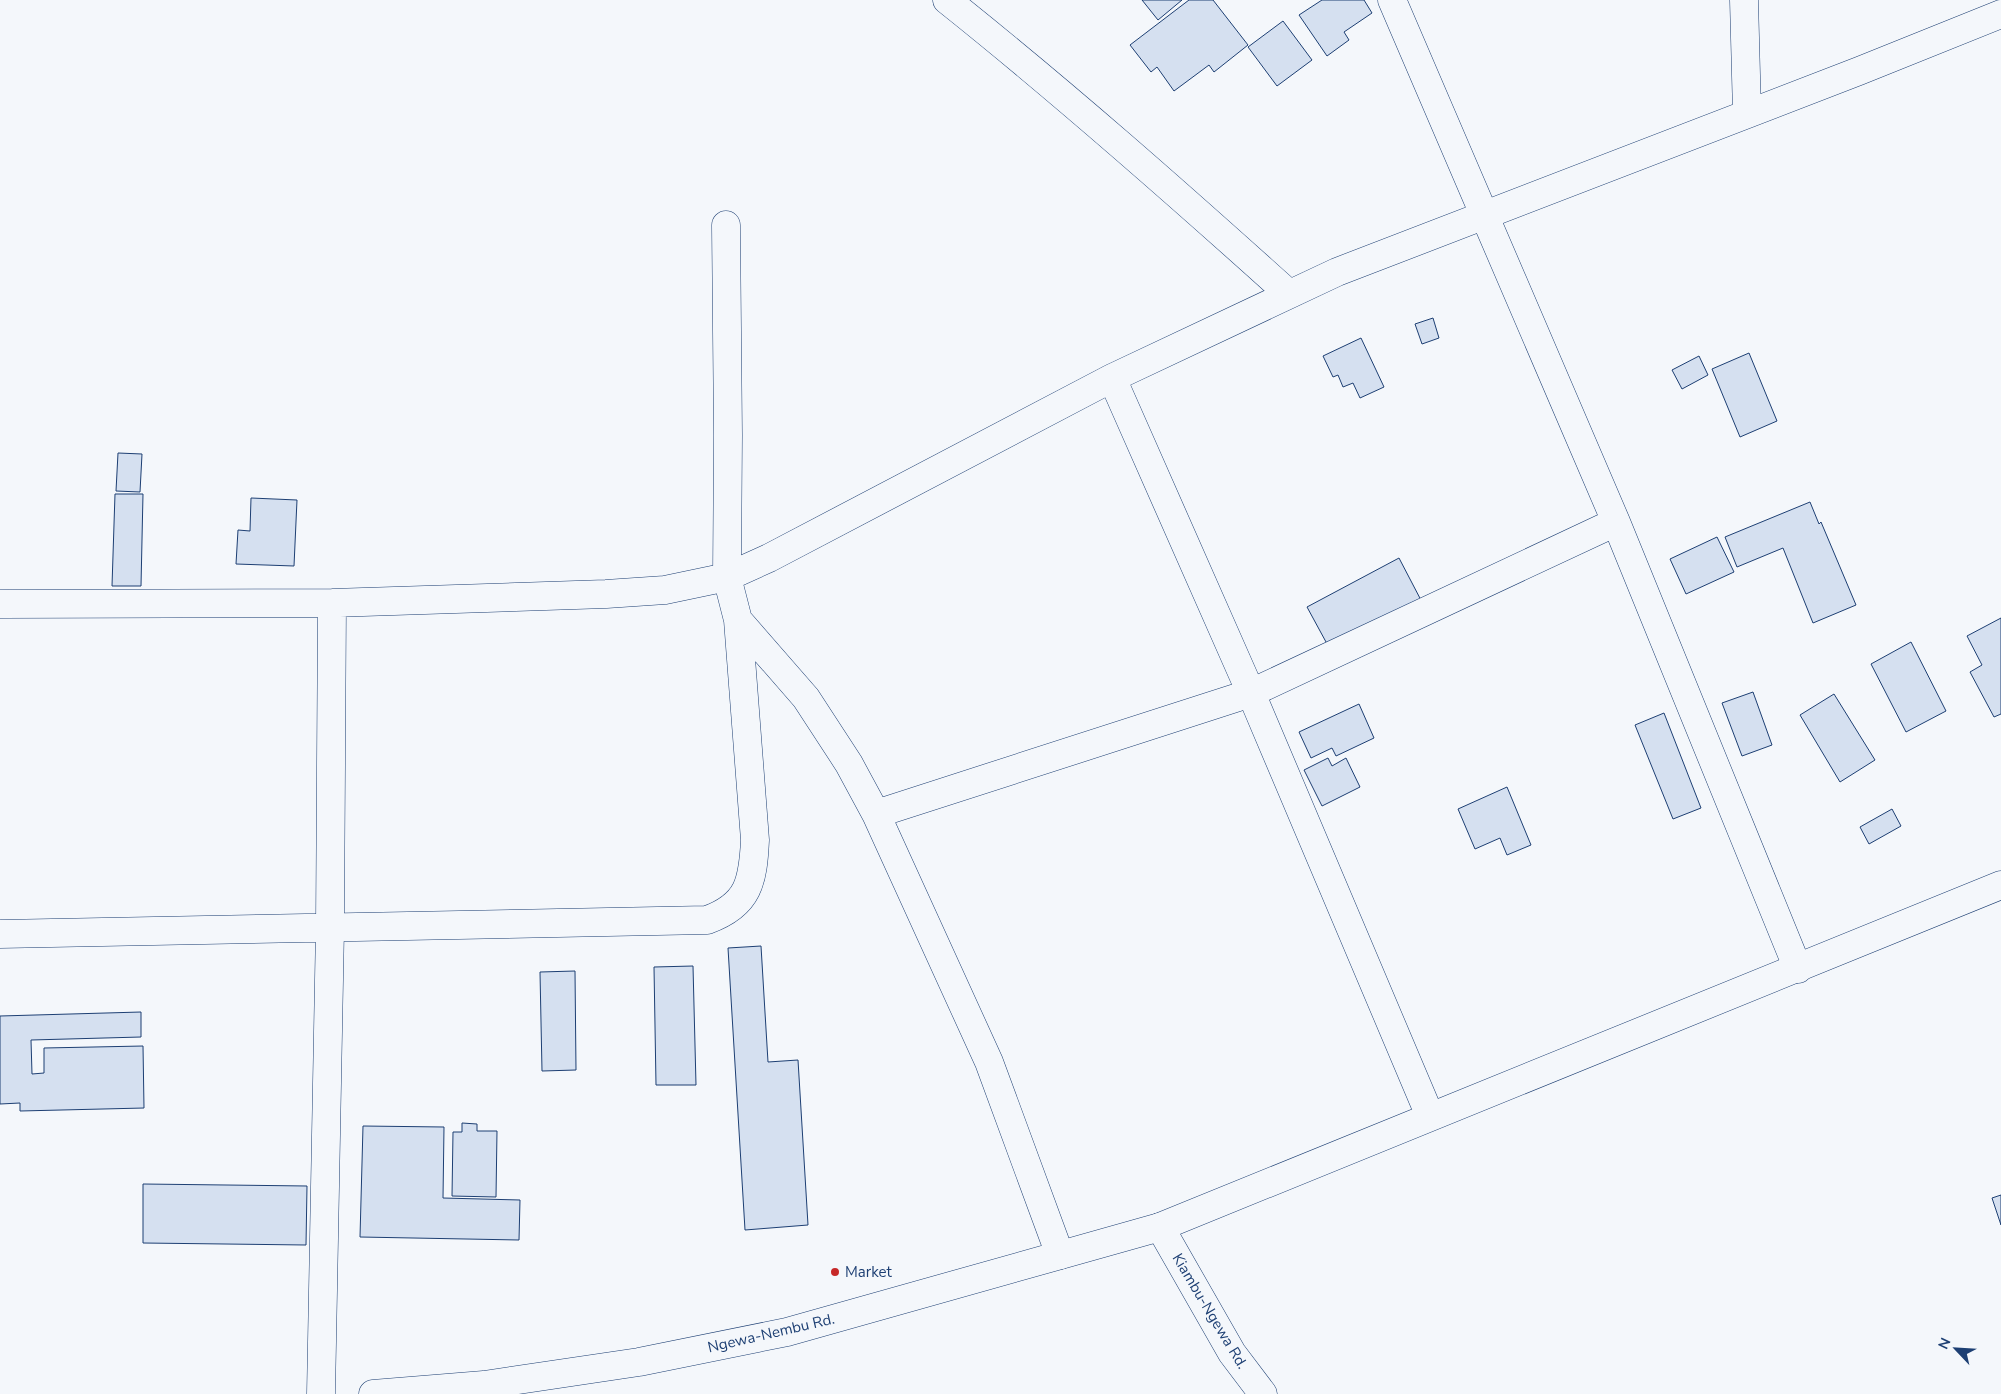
<svg xmlns="http://www.w3.org/2000/svg" width="2001" height="1394" font-family="'Nunito Sans',sans-serif">
<style>
.building{fill:#d5e0f0;stroke:#1d3f73}
.lines{fill:none;stroke-linecap:round;stroke-linejoin:round}
.street-casing{stroke:#1d3f73;stroke-width:29}
.secondary-casing{stroke:#1d3f73;stroke-width:29}
.highway-casing{stroke:#1d3f73;stroke-width:29}
.street{stroke:#f4f7fb;stroke-width:28}
.secondary{stroke:#f4f7fb;stroke-width:28}
.highway{stroke:#f4f7fb;stroke-width:28}
.poi-dot{fill:#c62828;stroke:#f4f7fb;stroke-width:2}
.labels{text-anchor:middle;stroke-width:4;stroke-linejoin:round;paint-order:stroke}
.poi-label{font-size:15px;fill:#1d3f73;stroke:#f4f7fb;text-anchor:start}
.street-label{font-size:15px;fill:#1d3f73;stroke:#f4f7fb}
</style>
<rect width="100%" height="100%" fill="#f4f7fb"/>
<!-- building -->
<path class="building" d="M1142 0H1182L1158 20Z
M1189 0H1213L1248 45 1214 72 1209 65 1174 91 1157 67 1151 72 1130 45Z
M1322 0H1364L1372 13 1344 32 1349 40 1327 56 1299 15Z
M1283 21 1312 60 1277 86 1248 47Z
M1433 318 1439 338 1422 344 1415 324Z
M1361 338 1384 387 1360 398 1353 383 1343 387 1338 375 1333 377 1323 356Z
M1749 353 1777 421 1740 437 1712 369Z
M1699 356 1708 375 1682 389 1672 370Z
M118 453 142 454 140 492 116 491Z
M115 494H143L141 586H112Z
M251 498 297 500 294 566 236 564 238 530 250 531Z
M1810 502 1819 524 1821 522 1856 605 1813 623 1783 548 1737 567 1725 537Z
M1717 537 1734 572 1686 594 1670 559Z
M1399 558 1423 604 1332 653 1307 607Z
M2001 618V714L1994 717 1970 672 1982 665 1967 636Z
M1911 642 1946 711 1906 732 1871 664Z
M1753 692 1772 745 1742 756 1722 703Z
M1834 694 1875 760 1840 782 1800 715Z
M1359 704 1374 738 1336 756 1332 748 1311 758 1299 732Z
M1664 713 1701 808 1673 819 1635 725Z
M1328 758 1332 766 1346 758 1360 787 1322 806 1304 770Z
M1507 787 1531 845 1507 855 1500 838 1475 849 1458 809Z
M1892 809 1901 826 1869 844 1860 827Z
M761 946 768 1062 798 1060 808 1225 745 1230 728 948Z
M693 966 696 1085H656L654 967Z
M575 971 576 1070 542 1071 540 972Z
M141 1012V1037L31 1040 32 1074 44 1073V1048L143 1046 144 1108 20 1111V1103L0 1104V1016Z
M462 1123 477 1124V1131H497L496 1197 452 1196 453 1132H462Z
M363 1126 444 1127 443 1198 520 1200 519 1240 360 1237Z
M143 1184 307 1186 306 1245 143 1243Z
M2001 1195V1225L1992 1198Z"/>
<g class="lines">
<defs>
<path id="street" d="M947 0C1065 94 1177 193 1289 294
M1392 0 1616 522 1798 969
M1744 0 1747 113
M1112 378 1251 693 1430 1116
M0 604 332 603 606 594 665 590 727 577 769 558 1112 378 1337 272 1859 71 2001 14
M738 620 806 698 849 764 876 814 989 1062 1060 1255
M876 814 1251 693 1616 522
M0 934 707 920C749 905 753 881 755 840L738 620 727 577 728 435 726 225
M321 1394 330 928 332 603"/>
<path id="secondary" d="M1160 1227 2001 885"/>
<path id="highway" d="M373 1394 484 1385 639 1362 787 1332 1160 1227 1232 1353 1263 1394"/>
</defs>
<!-- street casing -->
<use href="#street" class="street-casing"/>
<!-- secondary casing -->
<use href="#secondary" class="secondary-casing"/>
<!-- highway casing -->
<use href="#highway" class="highway-casing"/>
<!-- street -->
<use href="#street" class="street"/>
<!-- secondary -->
<use href="#secondary" class="secondary"/>
<!-- highway -->
<use href="#highway" class="highway"/>
</g>
<!-- markers -->
<circle class="poi-dot" cx="835" cy="1272" r="5"/>
<g class="labels">
<!-- poi labels -->
<g class="poi-label">
<text x="845" y="1277">Market</text>
</g>
<!-- street labels -->
<g class="street-label">
<text transform="translate(1210 1311) rotate(59)" y="5">Kiambu-Ngewa Rd.</text>
<text transform="translate(771 1333) rotate(-13)" y="5">Ngewa-Nembu Rd.</text>
</g>
</g>
<!-- north arrow -->
<g transform="translate(1956 1349) rotate(295)" stroke="#f4f7fb" stroke-width="4" paint-order="stroke">
<path d="M0-4L9 19L0 12L-9 19Z" fill="#1d3f73"/>
<text y="-8" font-size="14" font-weight="bold" text-anchor="middle" fill="#1d3f73">N</text>
</g>
</svg>
